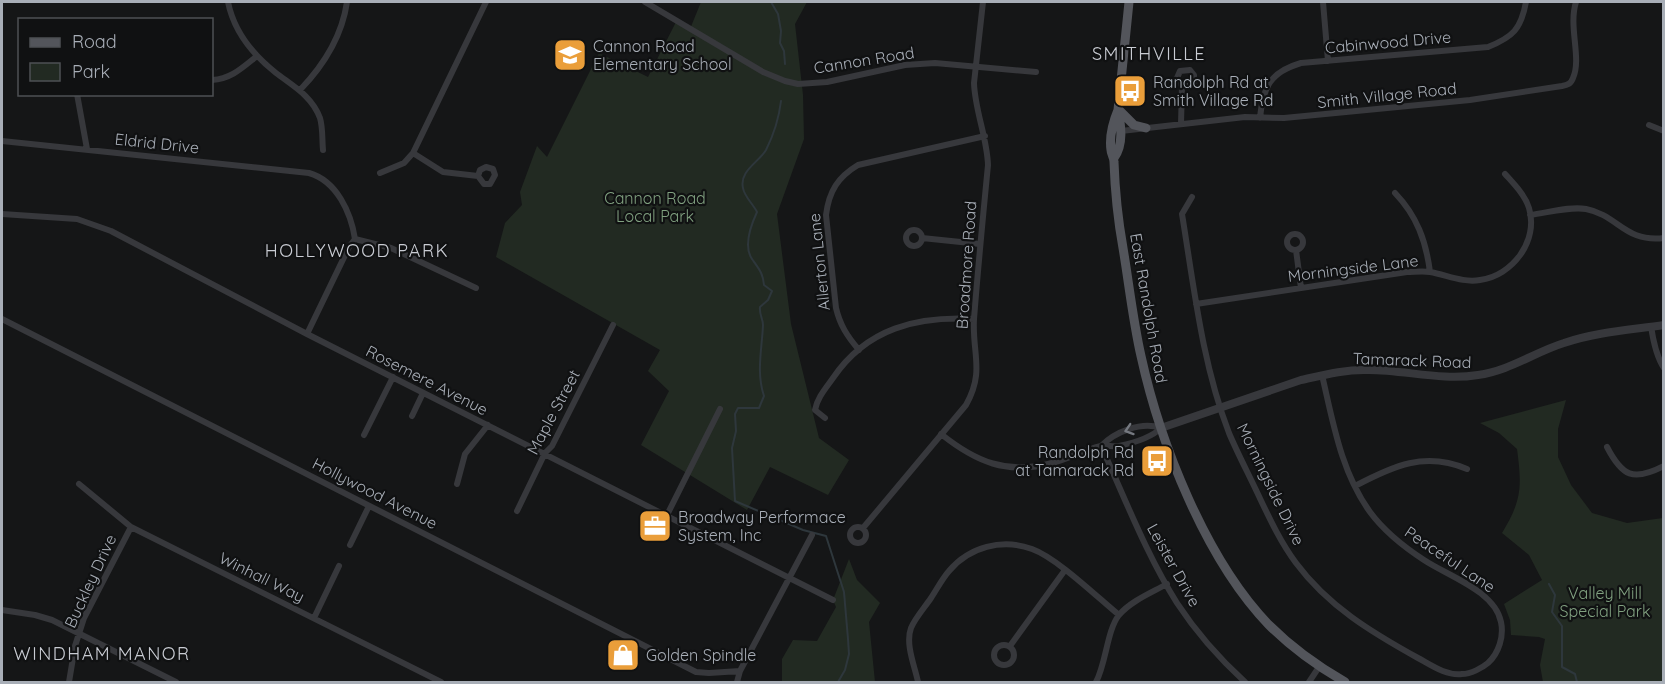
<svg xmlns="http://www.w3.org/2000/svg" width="1665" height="684" font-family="Quicksand,sans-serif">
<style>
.green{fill:#222a22}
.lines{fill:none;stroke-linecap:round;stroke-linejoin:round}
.stream{stroke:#2e373c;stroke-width:2}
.minor{stroke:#37383c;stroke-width:6}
.tertiary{stroke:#37383c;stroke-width:8}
.primary{stroke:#53555b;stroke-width:9}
.oneway{stroke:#757980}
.labels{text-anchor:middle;stroke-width:4.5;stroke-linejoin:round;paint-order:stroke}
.street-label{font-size:16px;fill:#a8aeb7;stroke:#101112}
.poi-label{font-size:16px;fill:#a8aeb7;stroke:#101112;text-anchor:start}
.park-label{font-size:16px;fill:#81a180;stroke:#101112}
.neighbourhood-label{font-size:18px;letter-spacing:1.5px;fill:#c9ccd3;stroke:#101112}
</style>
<rect width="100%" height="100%" fill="#151617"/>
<!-- green -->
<path class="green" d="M701 2H807L795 24 803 95 804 139 777 214 791 324 819 438 849 460 828 495 770 467 747 510 641 445 669 391 648 371 660 350 496 257 505 223 522 205 520 192 537 146 547 157 599 53 648 77 676 22 690 29Z
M1566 400 1558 429V457L1571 485 1592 513 1627 523 1663 518V682H1543L1540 665 1545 639 1539 637 1511 635 1510 620 1504 604 1542 580 1529 555 1502 533C1522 500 1522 487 1517 449L1499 433 1480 423Z
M849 559 857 580 880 603 869 622 875 682H782V659L793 640 817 641 836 607 833 600Z"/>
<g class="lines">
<!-- stream -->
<path class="stream" d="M771 2 778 14 781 31 780 43 784 51 785 64
M781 101C779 118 774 134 766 150 759 162 739 171 743 188 744 196 753 204 757 212 751 225 743 246 752 259 759 269 763 273 764 285L772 291 768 300 760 307C759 314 763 319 763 325 762 349 756 372 764 396L759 408H738L735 414 736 431 732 448 735 501 803 530 826 536 844 592 848 639 849 654 845 670 838 682
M1549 584 1555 595 1552 612 1562 626V667L1575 674 1577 682"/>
<!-- minor -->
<path class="minor" d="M228 2C234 32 252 54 276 73 293 86 312 96 320 118 323 128 322 140 323 150
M645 2 763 72 785 81 798 84 827 82 905 65 935 63 1036 72
M1323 2 1328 61
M212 80C231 79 242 68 257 56
M300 90C324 65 342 36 347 2
M77 94 87 149
M1260 118C1263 87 1270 72 1301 63L1488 47C1513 37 1521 29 1526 2
M1181 124 1182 86 1177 78 1180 71 1190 70 1194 75V82L1189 86H1182
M1649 125 1664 131
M1121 131 1245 117 1284 118 1470 100 1562 86C1567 85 1571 84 1573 78 1582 58 1568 27 1576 2
M2 141 309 173C337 181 351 213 355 239
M413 153 443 172 478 176 484 184H490L495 175 493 169 486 167 480 170 478 176
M380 173 404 163 413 153 486 2
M1395 193C1417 216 1426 241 1430 272
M1192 197 1182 214C1194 287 1202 363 1229 433 1237 452 1247 471 1256 490 1268 515 1279 540 1296 563 1328 606 1371 632 1418 658 1431 665 1446 676 1462 674 1471 674 1482 668 1488 663 1499 653 1504 636 1501 622 1495 591 1448 576 1424 560 1404 547 1384 531 1370 512 1341 472 1333 422 1322 375
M2 214 77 219 111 231 307 334 833 600
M1530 215C1547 213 1570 206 1586 209 1618 215 1625 243 1664 238
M906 238a8 8 0 1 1 16 0a8 8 0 1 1-16 0Z
M1287 242a8 8 0 1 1 16 0a8 8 0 1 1-16 0Z
M922 238 980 244
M355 239 391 248 476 288
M1296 250 1301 288
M1196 304 1407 272C1414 272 1423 271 1430 272 1447 275 1463 283 1480 280 1512 276 1539 241 1529 208 1525 195 1514 184 1505 174
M2 319 696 672 709 673 740 671
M1651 326C1653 340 1656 356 1664 368
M307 334 349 247 355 239
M859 350C847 336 840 325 836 308L826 215C829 191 838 177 858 165L985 136
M412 416 423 393
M825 418 815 410C817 398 826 388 833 378 867 328 917 316 974 319
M941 434C976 462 1007 475 1052 463 1068 459 1084 450 1101 446 1107 445 1113 447 1119 446 1133 443 1151 438 1161 428 1141 421 1115 432 1101 446
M364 435 393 377
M1101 446C1125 498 1146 554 1177 603 1196 632 1220 659 1245 682
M1607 447C1622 476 1633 482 1664 466
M79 484 131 527 441 682
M457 484 465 454 488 425
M1355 486C1393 466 1425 451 1467 469
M517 511 545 453 552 446 613 325
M667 515 720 409
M850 535a8 8 0 1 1 16 0a8 8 0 1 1-16 0Z
M863 528 966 405C985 371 972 354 974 319 978 268 983 216 988 165 987 137 975 111 974 83L983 2
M350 545 369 506
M2 610 35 615 52 620 176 682
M314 618 339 566
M994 655a10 10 0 1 1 20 0a10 10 0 1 1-20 0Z
M1010 646 1065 570
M69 682 75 646 84 618 131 527
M737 682 740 671 812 535
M918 682C915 667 905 644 911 628 915 618 925 607 931 598 937 589 942 579 949 571 969 547 1002 538 1032 549 1057 558 1097 597 1119 615
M1096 682C1106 664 1107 630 1119 615 1131 601 1151 593 1167 584
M1309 682 1319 667"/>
<!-- tertiary -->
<path class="tertiary" d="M1161 428 1301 380C1323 375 1346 369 1369 370 1405 370 1442 381 1478 375 1509 371 1535 352 1564 343 1596 332 1630 330 1664 325"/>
<!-- primary -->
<path class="primary" d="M1129 2 1118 110C1113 122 1109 136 1111 150 1111 154 1114 157 1114 162 1115 192 1118 220 1123 248 1129 284 1133 321 1141 356 1160 443 1206 560 1269 625 1292 648 1317 666 1345 682
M1119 110 1134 125 1146 128
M1114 158C1124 145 1121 125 1118 110"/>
</g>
<!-- one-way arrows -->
<defs><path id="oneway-chevron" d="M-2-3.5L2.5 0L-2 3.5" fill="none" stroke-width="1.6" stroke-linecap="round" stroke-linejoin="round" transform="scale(1.5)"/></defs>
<use class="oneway" href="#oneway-chevron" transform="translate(1129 430) rotate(162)"/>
<!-- icons -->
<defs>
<symbol id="school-square" viewBox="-11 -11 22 22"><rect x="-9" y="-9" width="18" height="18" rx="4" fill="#ea9e3a" stroke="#101112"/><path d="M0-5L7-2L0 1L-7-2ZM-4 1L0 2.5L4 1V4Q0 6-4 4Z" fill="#fff"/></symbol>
<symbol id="bus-square" viewBox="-11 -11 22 22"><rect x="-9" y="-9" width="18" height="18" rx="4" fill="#ea9e3a" stroke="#101112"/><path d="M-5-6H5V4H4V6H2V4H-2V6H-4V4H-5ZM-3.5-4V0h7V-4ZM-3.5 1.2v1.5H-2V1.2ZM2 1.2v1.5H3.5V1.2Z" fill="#fff"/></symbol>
<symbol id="office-square" viewBox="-11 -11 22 22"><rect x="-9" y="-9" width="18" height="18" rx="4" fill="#ea9e3a" stroke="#101112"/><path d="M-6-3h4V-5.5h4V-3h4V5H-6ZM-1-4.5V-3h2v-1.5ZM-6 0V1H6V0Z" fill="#fff"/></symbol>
<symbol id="shop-square" viewBox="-11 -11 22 22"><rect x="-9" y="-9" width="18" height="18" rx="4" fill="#ea9e3a" stroke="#101112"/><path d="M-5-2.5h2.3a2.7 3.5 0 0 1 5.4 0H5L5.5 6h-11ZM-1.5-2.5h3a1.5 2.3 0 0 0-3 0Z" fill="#fff"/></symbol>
</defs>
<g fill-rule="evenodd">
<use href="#school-square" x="551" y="36" width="38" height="38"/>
<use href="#bus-square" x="1111" y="72" width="38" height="38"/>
<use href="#bus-square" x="1138" y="442" width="38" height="38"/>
<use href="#office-square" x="636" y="507" width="38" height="38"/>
<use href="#shop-square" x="604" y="636" width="38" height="38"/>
</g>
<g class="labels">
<!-- street labels -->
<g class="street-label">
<text transform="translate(1388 42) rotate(-5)" y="6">Cabinwood Drive</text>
<text transform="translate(864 60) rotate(-9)" y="6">Cannon Road</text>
<text transform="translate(1387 95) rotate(-6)" y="6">Smith Village Road</text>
<text transform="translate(157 143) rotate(6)" y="6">Eldrid Drive</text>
<text transform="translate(819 262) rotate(-96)" y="6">Allerton Lane</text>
<text transform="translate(966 265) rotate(-86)" y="6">Broadmore Road</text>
<text transform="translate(1353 268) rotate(-7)" y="6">Morningside Lane</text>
<text transform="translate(1149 308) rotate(80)" y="6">East Randolph Road</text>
<text transform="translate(1412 360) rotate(2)" y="6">Tamarack Road</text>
<text transform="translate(427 380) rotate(27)" y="6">Rosemere Avenue</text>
<text transform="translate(553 412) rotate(-62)" y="6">Maple Street</text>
<text transform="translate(1271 484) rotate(64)" y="6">Morningside Drive</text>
<text transform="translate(375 493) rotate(27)" y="6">Hollywood Avenue</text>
<text transform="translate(1450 559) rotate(34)" y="6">Peaceful Lane</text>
<text transform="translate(1174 565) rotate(61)" y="6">Leister Drive</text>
<text transform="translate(262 577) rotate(26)" y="6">Winhall Way</text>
<text transform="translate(90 581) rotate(-65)" y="6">Buckley Drive</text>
</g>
<!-- poi labels -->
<g class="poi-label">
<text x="593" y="52">Cannon Road<tspan x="593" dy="18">Elementary School</tspan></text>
<text x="1153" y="88">Randolph Rd at<tspan x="1153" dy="18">Smith Village Rd</tspan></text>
<text x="1134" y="458" text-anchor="end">Randolph Rd<tspan x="1134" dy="18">at Tamarack Rd</tspan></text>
<text x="678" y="523">Broadway Performace<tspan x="678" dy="18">System, Inc</tspan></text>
<text x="646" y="661">Golden Spindle</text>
</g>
<!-- park labels -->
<g class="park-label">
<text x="655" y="204">Cannon Road<tspan x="655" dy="18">Local Park</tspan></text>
<text x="1605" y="599">Valley Mill<tspan x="1605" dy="18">Special Park</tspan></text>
</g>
<!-- neighbourhood labels -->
<g class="neighbourhood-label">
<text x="1149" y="60">SMITHVILLE</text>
<text x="357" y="257">HOLLYWOOD PARK</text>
<text x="102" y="660">WINDHAM MANOR</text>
</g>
</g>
<!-- border -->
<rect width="1665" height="684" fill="none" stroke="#a8aeb7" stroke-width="6"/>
<!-- legend -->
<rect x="18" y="18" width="195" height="78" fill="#101112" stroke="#4d5054" stroke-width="1.5"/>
<rect x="30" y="38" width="30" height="9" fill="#53555b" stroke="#4d5054" stroke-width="1.5"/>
<text x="72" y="48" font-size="18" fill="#a8aeb7">Road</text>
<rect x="30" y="63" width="30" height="18" fill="#222a22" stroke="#4d5054" stroke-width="1.5"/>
<text x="72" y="78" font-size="18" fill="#a8aeb7">Park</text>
</svg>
